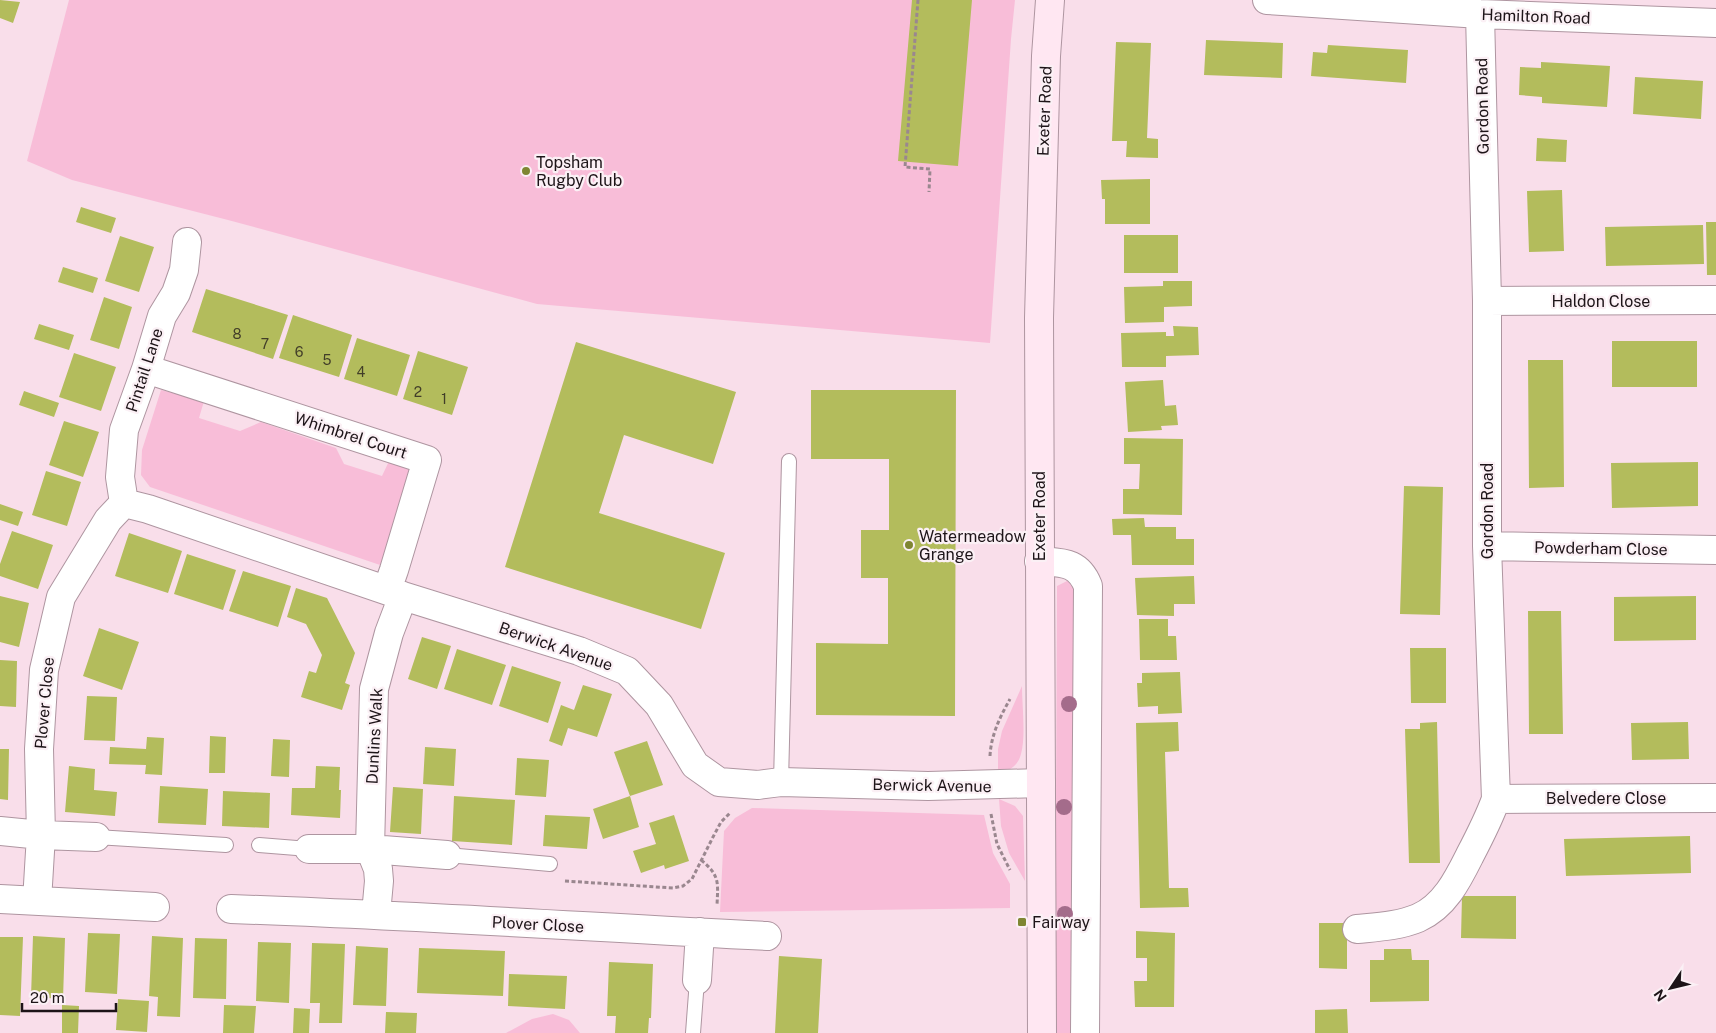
<svg xmlns="http://www.w3.org/2000/svg" width="1716" height="1033" font-family="'Public Sans',sans-serif">
<style>
.green{fill:#f8bdd8}
.building{fill:#b3bc5c}
.lines{fill:none;stroke-linecap:round;stroke-linejoin:round}
.lane-casing{stroke:#ae95a0;stroke-width:16}
.street-casing{stroke:#ae95a0;stroke-width:30}
.secondary-casing{stroke:#ae95a0;stroke-width:30}
.path{stroke:#9a878f;stroke-width:3;stroke-dasharray:4 2.5;stroke-linecap:butt}
.lane{stroke:#fff;stroke-width:14}
.street{stroke:#fff;stroke-width:28}
.secondary{stroke:#ffe7f2;stroke-width:28}
.tree{fill:#a46c8b}
.poi-dot{fill:#7f8632;stroke:#fbf0f5;stroke-width:2}
.labels{text-anchor:middle;stroke-width:4.5;stroke-linejoin:round;paint-order:stroke}
.number-label{font-size:14px;fill:#423e29}
.street-label{font-size:16px;fill:#1d1418;stroke:#fbf0f5}
.poi-label{font-size:16px;fill:#1d1418;stroke:#fbf0f5;text-anchor:start}
</style>
<rect width="100%" height="100%" fill="#f9deea"/>
<!-- green -->
<path class="green" d="M69 0H1015L1011 39 990 343 537 304 228 220 72 180 27 161Z
M161 390 204 401 199 418 240 431 261 422 336 448 344 464 382 476 391 457 413 464 383 566 150 487 141 475 142 450Z
M1069 580 1074 587 1071 1033H1055L1057 592V586Z
M1022 686C1022 705 1026 736 1021 754 1018 766 1009 772 998 772V749L1002 731Z
M999 799 1015 806 1023 816 1025 881 1009 853 1001 826Z
M752 808 984 815 993 853 1010 884V908L720 912 724 831 735 818Z
M553 1014 569 1020 580 1033H506L532 1019Z"/>
<!-- building -->
<path class="building" d="M0 0 20 2 13 23 0 18Z
M912 0H972L958 166 898 161Z
M1206 40 1283 43 1282 78 1204 75Z
M1116 42 1151 43 1147 138 1158 139V158L1126 157 1127 141H1112Z
M1328 45 1408 50 1406 83 1311 76 1313 52 1327 53Z
M1541 62 1610 66 1607 107 1542 103V97L1519 95 1520 67 1541 68Z
M1635 77 1703 81 1701 119 1633 114Z
M1537 138 1567 140 1566 162 1536 161Z
M1150 179V224H1105V199H1102L1101 180Z
M1562 190 1564 251 1529 252 1527 191Z
M81 207 116 218 111 233 76 222Z
M1706 222H1716V275H1707Z
M1703 225 1704 264 1606 266 1605 227Z
M1124 235H1178V273H1124Z
M120 236 154 247 139 292 105 281Z
M63 267 98 278 93 293 58 282Z
M1163 281H1192V306L1164 307V322L1125 323 1124 287 1163 286Z
M206 289 288 315 273 359 192 332Z
M104 297 132 307 119 349 90 340Z
M293 315 352 335 339 377 279 358Z
M39 324 74 335 69 350 34 339Z
M1173 326 1198 327 1199 355 1166 356V367H1122L1121 333 1166 332V336H1174Z
M357 338 410 355 397 396 344 379Z
M1612 341H1697V387H1612Z
M576 342 736 392 713 464 624 435 599 513 725 553 701 629 505 567Z
M418 351 468 367 452 415 403 399Z
M74 353 116 367 101 411 59 397Z
M1528 360H1563L1564 487 1529 488Z
M1163 380 1165 406 1176 405 1178 425 1161 426 1162 430 1128 432 1125 382Z
M811 390H956L955 716 816 715V643L888 644V578H861V530H889V459H811Z
M24 391 59 403 54 417 19 405Z
M64 421 99 432 83 477 49 465Z
M1124 438 1183 439 1182 515 1123 514V489H1139L1140 464H1124Z
M1698 462V506L1612 508 1611 463Z
M46 471 81 482 67 526 32 515Z
M1404 486 1443 487 1440 615 1400 614Z
M0 504 23 512 18 526 0 520Z
M1144 518 1145 527H1176V539H1194V565H1132L1131 535H1113L1112 519Z
M12 531 53 545 38 589 0 576V564Z
M129 533 182 551 168 593 115 576Z
M187 554 236 570 223 610 174 594Z
M243 571 291 586 278 627 229 611Z
M1194 576 1195 604H1174V616L1137 615 1135 578Z
M296 588 327 598 355 653 345 683 350 685 342 710 301 697 309 671 316 673 322 655 306 624 287 617Z
M0 596 29 603 19 647 0 642Z
M1696 596V640L1614 641V597Z
M1528 611H1561L1563 734H1529Z
M1139 619H1168V636H1176L1177 660H1140Z
M99 628 139 642 122 690 83 676Z
M422 637 451 646 437 689 408 679Z
M1410 648H1446V703H1411Z
M457 649 506 665 492 705 444 689Z
M0 660 17 661 16 707 0 706Z
M512 666 561 682 548 723 499 706Z
M1180 672 1182 713 1158 714V706L1138 707 1137 683H1142V673Z
M583 685 612 694 597 737 568 728 562 746 549 741 561 705 574 710Z
M87 696 117 697 115 741 84 740Z
M1178 722 1179 751 1165 752 1169 888H1188L1189 907 1140 908 1136 723Z
M1437 722 1440 863H1409L1405 729H1420V723Z
M1688 722 1689 759 1632 760 1631 723Z
M210 736 226 737 225 773H209Z
M147 737 164 738 162 775 145 774 146 765 109 764 110 747 146 749Z
M273 739 290 740 289 777 271 776Z
M647 741 663 785 630 796 614 752Z
M425 747 456 749 454 786 423 784Z
M0 749H9L8 800 0 799Z
M517 758 549 760 546 797 515 795Z
M69 766 95 769 94 790 117 792 115 816 65 812Z
M316 766 340 767 339 790H341L340 818 291 815 292 788H315Z
M160 786 208 789 206 825 158 823Z
M393 787 423 789 421 834 390 832Z
M223 791 270 793 269 828 222 826Z
M454 796 515 800 512 845 452 841Z
M630 796 639 827 603 839 593 809Z
M545 815 590 817 587 849 543 846Z
M674 815 689 861 665 869 664 865 641 873 633 851 656 844 649 823Z
M1690 836 1691 873 1566 876 1564 839Z
M1462 896H1516V939L1461 938Z
M1319 923H1347V969L1319 968Z
M1136 931 1175 933 1174 1007H1135L1134 981H1147V958H1136Z
M88 933 120 934 117 994 85 992Z
M33 936 65 938 63 999 31 997Z
M152 936 183 938 180 1017 157 1016 158 997 149 996Z
M0 937H23L20 1016 0 1015Z
M195 938 227 939 226 999 193 998Z
M258 942 291 943 289 1003 256 1001Z
M312 943 345 944 342 1023H319L320 1003H310Z
M356 946 388 948 386 1006 353 1005Z
M419 948 505 951 503 996 417 993Z
M1384 949H1411L1412 960H1429V1001L1370 1002V960H1384Z
M779 956 822 959 818 1033H775Z
M609 962 653 964 651 1018H649L648 1033H615L616 1016H607Z
M509 974 567 976 565 1009 508 1006Z
M118 999 149 1001 147 1032 116 1030Z
M62 1005 79 1006 78 1033H62Z
M224 1005 256 1006 254 1033H223Z
M294 1008 310 1009 309 1033H293Z
M1347 1009 1348 1033H1315V1010Z
M386 1012 417 1013 416 1033H385Z"/>
<g class="lines">
<defs>
<path id="lane" d="M781 782 789 461
M96 837 226 845
M259 845 309 849
M447 855 550 864
M693 1033 697 980"/>
<path id="street" d="M1267 0 1480 14 1716 23
M1487 301 1716 300
M146 369 427 460 394 570 387 590
M124 503 148 509 403 596 579 651 627 671 659 705 695 765 719 782 758 785 781 782 928 786 1041 783
M124 503 120 477 124 430 146 369 162 316 176 293 184 270 187 242
M1487 546 1716 550
M1039 561C1062 563 1078 561 1088 586L1085 1033
M403 596 389 633 374 689 370 849 447 855
M1496 799 1716 798
M0 831 41 835 37 901
M96 837 41 835 39 749 44 670 61 597 108 520 124 503
M309 849H370L378 869 379 881 376 914
M0 899 155 907
M231 909C410 915 588 927 767 936
M1357 929C1377 927 1399 926 1418 918 1445 906 1458 879 1470 855 1480 836 1489 818 1496 799L1487 546V301L1480 14
M697 980 700 932"/>
<path id="secondary" d="M1042 1033 1039 318 1046 56 1050 0"/>
</defs>
<!-- lane casing -->
<use href="#lane" class="lane-casing"/>
<!-- street casing -->
<use href="#street" class="street-casing"/>
<!-- secondary casing -->
<use href="#secondary" class="secondary-casing"/>
<!-- path -->
<path class="path" d="M918 0 905 167 930 169 929 192
M990 756C991 735 1000 717 1010 699
M991 814 997 844 1010 870
M701 860C720 875 718 883 717 905
M565 881 673 888 683 886 692 879 713 837 721 822 730 813"/>
<!-- lane -->
<use href="#lane" class="lane"/>
<!-- street -->
<use href="#street" class="street"/>
<!-- secondary -->
<use href="#secondary" class="secondary"/>
</g>
<!-- trees -->
<g class="tree">
<circle cx="1069" cy="704" r="8"/>
<circle cx="1064" cy="807" r="8"/>
<circle cx="1065" cy="914" r="8"/>
</g>
<!-- markers -->
<g class="poi-dot">
<circle cx="526" cy="171" r="5"/>
<circle cx="909" cy="545" r="5"/>
<rect x="1017" y="917" width="10" height="10" rx="2.5"/>
</g>
<g class="labels">
<!-- number labels -->
<g class="number-label">
<text x="237" y="339">8</text>
<text x="265" y="349">7</text>
<text x="299" y="357">6</text>
<text x="327" y="365">5</text>
<text x="361" y="377">4</text>
<text x="418" y="397">2</text>
<text x="444" y="404">1</text>
</g>
<!-- street labels -->
<g class="street-label">
<text transform="translate(1536 16) rotate(2)" y="6">Hamilton Road</text>
<text transform="translate(1482 106) rotate(-91)" y="6">Gordon Road</text>
<text transform="translate(1044 111) rotate(-88)" y="6">Exeter Road</text>
<text x="1601" y="307">Haldon Close</text>
<text transform="translate(144 370) rotate(-72)" y="6">Pintail Lane</text>
<text transform="translate(351 435) rotate(18)" y="6">Whimbrel Court</text>
<text transform="translate(1487 511) rotate(-90)" y="6">Gordon Road</text>
<text transform="translate(1039 516) rotate(-90)" y="6">Exeter Road</text>
<text transform="translate(1601 548) rotate(1)" y="6">Powderham Close</text>
<text transform="translate(556 646) rotate(19)" y="6">Berwick Avenue</text>
<text transform="translate(44 703) rotate(-85)" y="6">Plover Close</text>
<text transform="translate(374 736) rotate(-87)" y="6">Dunlins Walk</text>
<text transform="translate(932 785) rotate(1)" y="6">Berwick Avenue</text>
<text x="1606" y="804">Belvedere Close</text>
<text transform="translate(538 924) rotate(3)" y="6">Plover Close</text>
</g>
<!-- poi labels -->
<g class="poi-label">
<text x="536" y="168">Topsham<tspan x="536" dy="18">Rugby Club</tspan></text>
<text x="919" y="542">Watermeadow<tspan x="919" dy="18">Grange</tspan></text>
<text x="1032" y="928">Fairway</text>
</g>
</g>
<!-- north arrow -->
<g transform="translate(1671 988) rotate(235)" stroke="#fbf0f5" stroke-width="4" paint-order="stroke">
<path d="M0-4L9 19L0 12L-9 19Z" fill="#1d1418"/>
<text y="-8" font-size="14" font-weight="bold" text-anchor="middle" fill="#1d1418">N</text>
</g>
<!-- scale -->
<path d="M22 1003v8h94v-8" fill="none" stroke="#1d1418" stroke-width="2.5"/>
<text x="30" y="1003" font-size="15" fill="#1d1418" stroke="#fbf0f5" stroke-width="4" paint-order="stroke">20 m</text>
</svg>
